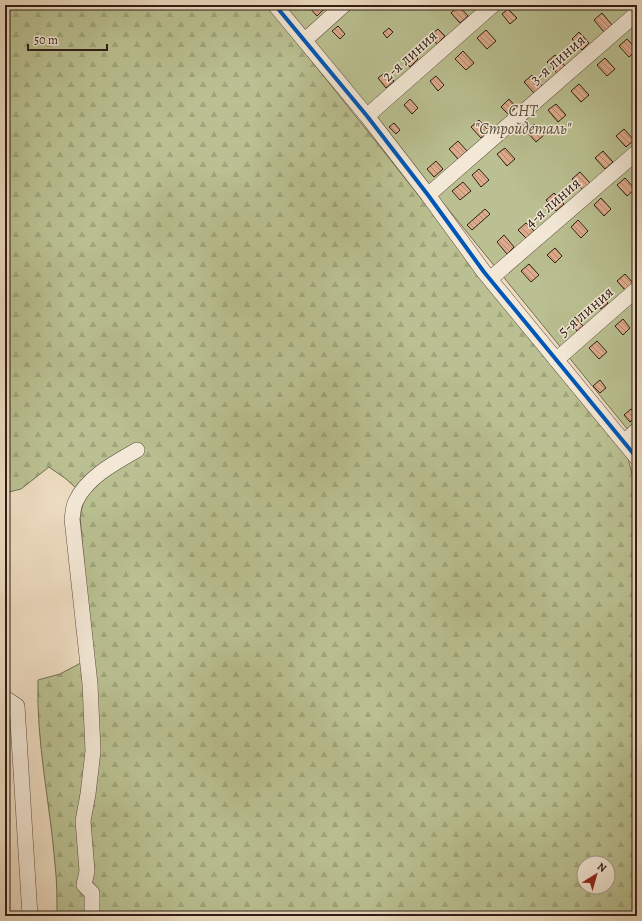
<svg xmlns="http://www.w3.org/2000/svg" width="642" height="921" font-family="Alegreya,serif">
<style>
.forest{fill:url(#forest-firs);stroke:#746f54;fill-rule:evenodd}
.garden{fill:#bac091;stroke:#746f54}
.building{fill:url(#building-back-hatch);stroke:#2f1e16}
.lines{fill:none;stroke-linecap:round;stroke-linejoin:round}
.minor-casing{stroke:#5e4d40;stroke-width:16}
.minor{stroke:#f3e8d6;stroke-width:15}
.cycleway-casing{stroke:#f3e8d6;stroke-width:6}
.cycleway{stroke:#0057b8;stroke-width:4}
.labels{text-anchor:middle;stroke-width:3;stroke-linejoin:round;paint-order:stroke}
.street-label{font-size:16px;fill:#2f1e16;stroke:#f3e8d6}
.park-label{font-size:16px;font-style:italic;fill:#594f3b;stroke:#f3e8d6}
</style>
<defs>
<pattern id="forest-firs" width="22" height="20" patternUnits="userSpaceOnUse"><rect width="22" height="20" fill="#bac091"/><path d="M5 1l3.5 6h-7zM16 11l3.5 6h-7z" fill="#a0a57c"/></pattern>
<pattern id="building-back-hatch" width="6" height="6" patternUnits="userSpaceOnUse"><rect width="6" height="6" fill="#ddac8c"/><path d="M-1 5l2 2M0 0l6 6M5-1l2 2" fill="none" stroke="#b48b71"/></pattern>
</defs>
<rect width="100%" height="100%" fill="#eddbc0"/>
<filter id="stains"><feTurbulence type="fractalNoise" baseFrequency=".005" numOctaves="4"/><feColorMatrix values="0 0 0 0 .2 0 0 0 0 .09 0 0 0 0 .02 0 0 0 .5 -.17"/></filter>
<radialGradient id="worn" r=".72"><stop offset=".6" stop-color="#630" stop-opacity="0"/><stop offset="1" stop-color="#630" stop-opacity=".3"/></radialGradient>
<!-- forest -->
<path class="forest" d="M5 5H267L628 458 632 474 637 484V916H57C57 899 57 881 55 864 50 803 36 742 38 680L60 674 92 657 80 516 85 496 66 479 49 467 21 489 5 493ZM584 863H608V887H584Z"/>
<!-- garden -->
<path class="garden" d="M282 5H637V441Z"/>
<!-- building -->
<path class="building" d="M312 5H321L325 8 317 16 309 7Z
M459 6 468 16 460 23 451 13Z
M508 9 517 18 510 24 502 14Z
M602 13 612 25 604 32 594 20Z
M338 26 345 34 340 39 332 31Z
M389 28 393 32 387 38 383 33Z
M438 29 445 36 437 44 430 36Z
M486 30 496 41 487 49 477 38Z
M579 32 589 43 582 50 572 39Z
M627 39 637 50 629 57 619 46Z
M411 51 418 59 410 67 403 58Z
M463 51 474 63 466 70 455 59Z
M555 55 565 66 557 73 547 62Z
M605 58 615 69 607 76 597 65Z
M386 72 394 81 386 88 378 78Z
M532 75 542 86 534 93 524 82Z
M436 76 444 85 438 91 430 81Z
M579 84 589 95 581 102 571 91Z
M410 99 418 108 412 114 404 105Z
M509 99 516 107 508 114 501 107Z
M556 104 566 115 558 122 548 110Z
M479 120 489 131 481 138 471 127Z
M394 123 400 130 396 134 389 127Z
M534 124 544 135 536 142 526 131Z
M624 129 634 140 626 147 616 136Z
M458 141 467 151 458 159 449 149Z
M505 148 515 159 507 166 497 154Z
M603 151 613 162 605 169 595 158Z
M436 161 443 169 434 177 427 169Z
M479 169 489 180 481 187 472 175Z
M580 172 590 183 583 190 572 179Z
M625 178 635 189 627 196 617 185Z
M463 182 471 191 460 200 452 191Z
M554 193 564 204 556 211 546 200Z
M601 198 611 209 604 216 594 205Z
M485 209 490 214 472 230 467 225Z
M578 220 588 231 581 238 571 227Z
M526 223 534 231 526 238 518 230Z
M504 235 514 247 507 254 497 242Z
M555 248 562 256 555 263 547 255Z
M529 264 539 275 531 282 521 271Z
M625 274 633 283 625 290 617 281Z
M601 295 608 303 601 309 594 301Z
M575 317 583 326 577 331 570 322Z
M623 319 630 328 623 335 615 326Z
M597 341 607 352 599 359 589 348Z
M600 380 606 388 600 393 593 386Z
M631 409 637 416 630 422 624 415Z
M5 893 7 916H5Z"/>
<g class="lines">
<defs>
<path id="minor" d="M275 5 367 116 428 195 484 272 637 458
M305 40 344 5
M367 116 493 5
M428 195 637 13
M490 279 637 152
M556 360 637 289
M624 442 637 430
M5 698 17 706 30 916
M92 916V893L84 885 87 871 83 821 88 794 93 751 90 684 72 519C73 514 73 506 76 501 87 477 116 462 137 450"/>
</defs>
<!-- minor casing -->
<use href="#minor" class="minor-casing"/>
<!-- minor -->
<use href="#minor" class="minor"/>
<defs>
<path id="cycleway" d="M275 5 367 116 428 195 484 272 637 458"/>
</defs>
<!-- cycleway casing -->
<use href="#cycleway" class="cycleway-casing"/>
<!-- cycleway -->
<use href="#cycleway" class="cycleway"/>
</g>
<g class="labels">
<!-- street labels -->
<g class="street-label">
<text transform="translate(409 55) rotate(-42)" y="6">2-я линия</text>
<text transform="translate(557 59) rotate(-41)" y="6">3-я линия</text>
<text transform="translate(552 202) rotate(-41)" y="6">4-я линия</text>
<text transform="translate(585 311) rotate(-41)" y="6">5-я линия</text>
</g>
<!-- park labels -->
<g class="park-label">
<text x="523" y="116">СНТ<tspan x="523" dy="18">"Стройдеталь"</tspan></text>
</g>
</g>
<!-- margin -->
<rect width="642" height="921" fill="none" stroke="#eddbc0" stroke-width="20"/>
<rect x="6" y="6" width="630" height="909" fill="none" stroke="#2f1e16" stroke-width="2"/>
<rect x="10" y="10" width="622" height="901" fill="none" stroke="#2f1e16"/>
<!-- north arrow -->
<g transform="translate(596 875) rotate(37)"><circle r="19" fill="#f3e8d6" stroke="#a59789"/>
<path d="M0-3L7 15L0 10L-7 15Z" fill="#8f2418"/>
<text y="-6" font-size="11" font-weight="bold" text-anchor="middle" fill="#2f1e16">N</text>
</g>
<!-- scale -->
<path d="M28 44v6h79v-6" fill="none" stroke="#2f1e16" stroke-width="2"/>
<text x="34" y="44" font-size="12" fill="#2f1e16" stroke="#f3e8d6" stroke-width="3" paint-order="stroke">50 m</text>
<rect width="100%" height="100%" filter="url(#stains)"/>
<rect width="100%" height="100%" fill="url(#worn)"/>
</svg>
